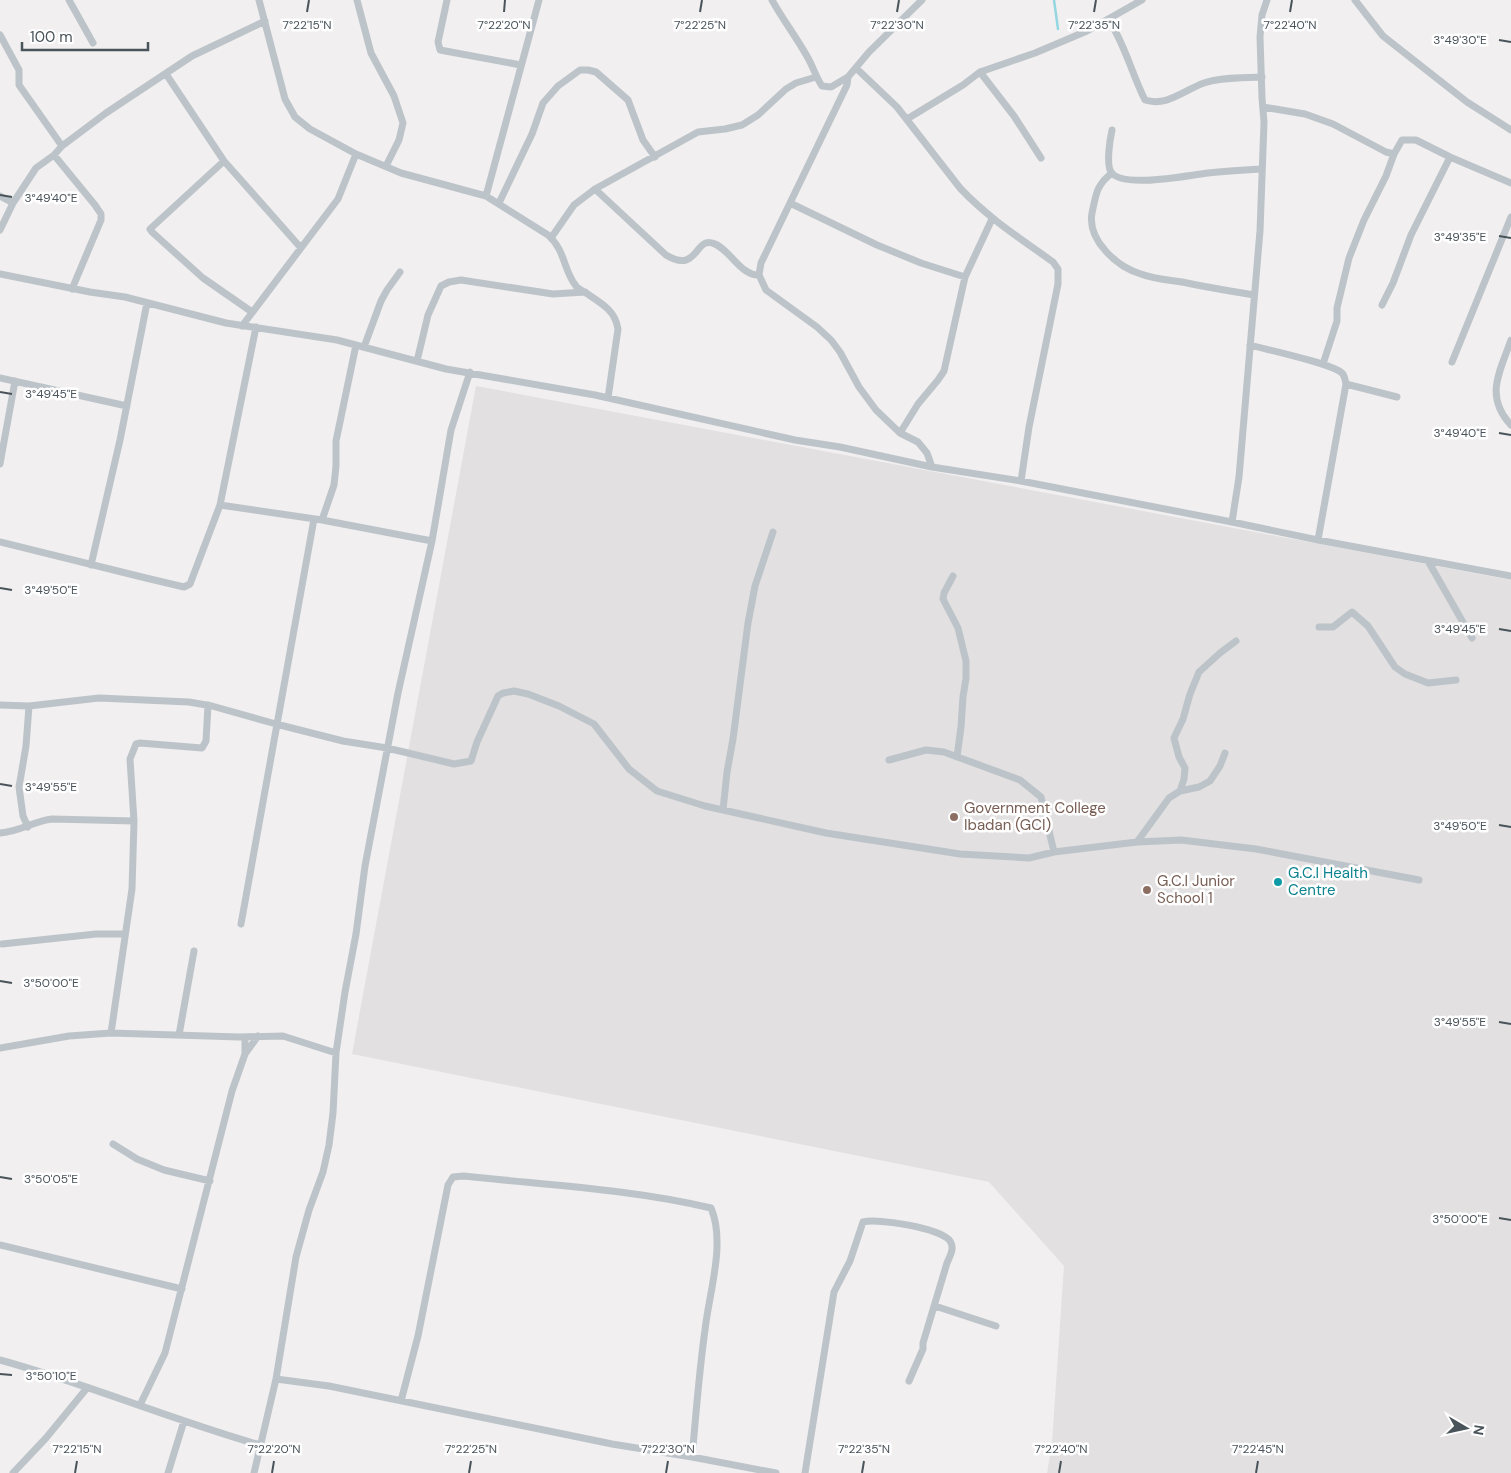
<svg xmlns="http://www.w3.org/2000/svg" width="1511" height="1473" font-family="'DM Sans',sans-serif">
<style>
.education{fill:#e2e0e0}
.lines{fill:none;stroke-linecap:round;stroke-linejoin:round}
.stream{stroke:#94d7e2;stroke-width:2.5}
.minor{stroke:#bcc4ca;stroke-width:7}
.ticks{fill:none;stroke:#49535a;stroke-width:2}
.education-dot{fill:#8d6e63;stroke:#fff;stroke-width:2}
.culture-dot{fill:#0f9aa8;stroke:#fff;stroke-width:2}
.labels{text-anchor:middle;stroke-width:5;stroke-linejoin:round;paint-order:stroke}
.education-label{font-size:15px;fill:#785e54;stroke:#fff;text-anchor:start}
.culture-label{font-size:15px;fill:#0d838f;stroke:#fff;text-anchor:start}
.ticks-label{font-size:12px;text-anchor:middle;fill:#49535a;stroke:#fff;stroke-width:5;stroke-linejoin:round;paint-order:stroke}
</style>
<rect width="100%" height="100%" fill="#f1efef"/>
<!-- education -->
<path class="education" d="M476 386 1511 580V1473H1047L1052 1443 1064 1266 989 1182 352 1054Z"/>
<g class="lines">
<!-- stream -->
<path class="stream" d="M1054 0 1058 29"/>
<!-- minor -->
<path class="minor" d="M69 0 93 43
M259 0 285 99 295 117 310 129 356 154 401 173 486 196 548 235C566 251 563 270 576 286 578 289 583 291 586 293 601 303 615 310 618 329L608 398
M357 0 371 53 394 96 403 123 399 140 386 166
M447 0 438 42 440 50 521 65
M772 0C783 20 797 38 808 58 813 67 816 77 822 86L831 87 848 77 869 52 922 0
M1355 0 1383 36 1467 102 1511 130
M1109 20C1125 45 1132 74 1145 100 1167 107 1184 90 1204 83 1221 77 1243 78 1262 77
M0 35 19 70V85L62 146
M856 68 897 107 960 188C987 217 1021 239 1053 262L1058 269V284L1029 427 1021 481
M980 72 1014 116 1041 158
M166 74 224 161 301 248
M848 77 847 85 761 263 759 275 766 290 817 327 831 340 840 352 859 387 876 410 900 433 918 442 927 453 932 467
M1263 107 1305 114 1333 124 1386 152 1394 154
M907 119 963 85 980 72 1035 53 1087 31 1142 0
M1112 130C1110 139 1106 164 1111 172 1122 189 1189 175 1208 173 1226 171 1244 170 1262 169
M54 155 95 205 101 214V220L72 289
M224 161 150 229 152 232 203 278 252 312
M1112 173C1096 185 1096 195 1092 213 1087 240 1117 267 1141 274 1154 279 1169 280 1182 282 1206 287 1230 291 1254 295
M595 189 666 255C697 274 695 238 712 243 729 247 740 276 759 275
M0 196 13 203
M486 196 539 0
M499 203 532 134 543 103 558 86 580 70H588L596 72 628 100 643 140 655 157
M790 203 877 245 921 263 965 277
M0 230 13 203 36 168 54 155 62 146 106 113 192 56 265 21
M551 238 574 205 595 189 698 132 725 129 742 125 758 115 786 89 796 83 816 77
M0 274 90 292 125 297 226 323 337 340 446 369 595 395 795 440 840 447 932 467 1021 481 1232 522 1318 540 1511 576
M1382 305 1393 283 1411 235 1450 157
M242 326 338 199 356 154
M1511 340C1500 372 1484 396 1511 425
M1250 345C1268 350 1330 363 1342 373 1345 376 1345 380 1346 384L1318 540
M364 347 381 301 387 290 400 272
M417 361 428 315 441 286 449 282 461 280 553 294 585 292
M1452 362 1511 217
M1323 364 1337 321V308L1349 258 1364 220 1386 176 1394 154 1402 140H1416L1450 157 1511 183
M0 378 127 406
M1346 384 1397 397
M900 433 918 404 938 380 944 371 965 277 992 219
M0 464 15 381
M220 505 322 520 432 541
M322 520 334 485 336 466V441L356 345
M1232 522 1239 477 1260 231 1264 122 1262 98 1260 37 1262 15 1267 0
M0 542 146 578 184 587 190 584 220 505 256 327
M1428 561 1472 638
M91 565 120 440 147 303
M953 576 944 593 943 599 958 628 966 661V678L963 697 961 727 957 757
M1319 627H1333L1352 612 1368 626 1395 667 1405 674 1428 683 1456 680
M0 705 29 706 99 698 189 702 212 706 276 724 343 741 387 748 454 764 471 761 477 742 498 696 503 693 514 691 528 694 559 706 594 724 629 769 657 791 705 806 826 833 960 854 1029 858 1054 852 1137 842 1181 840 1256 849 1419 880
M889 760 926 750 944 752 1020 780 1041 797 1054 852
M1180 791 1184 779 1185 768 1179 757 1174 738 1183 719 1190 694 1199 672 1220 653 1236 641
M723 810 727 772 733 739 748 623 755 586 773 532
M28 827 23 816 19 787 26 746 29 706
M0 833C19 832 34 821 52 819L134 821
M1137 842 1169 798 1180 791 1199 787 1210 781 1220 766 1225 753
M241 924 314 519
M2 944 96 934H125
M111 1033 132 889 134 821 130 759 136 744 140 743 202 748 206 741 208 705
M179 1035 194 951
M0 1048 69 1036 111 1033 239 1037 283 1036 336 1053
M245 1054 258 1036
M113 1144 137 1159 164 1170 210 1181
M0 1245 182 1289
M935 1306 996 1326
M0 1360C88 1384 172 1420 260 1445
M276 1379 329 1386 612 1444 692 1457 776 1473
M401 1401 418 1336 448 1185 453 1177 464 1176C546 1185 631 1189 711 1208 726 1243 709 1293 705 1330 699 1372 696 1415 692 1457
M140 1405 165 1353 232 1091 245 1054V1037
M13 1473 46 1438 87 1388
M168 1473 184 1421
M254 1473 276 1379 296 1257 309 1210 323 1172 329 1145 333 1113 336 1053 345 992 356 934 365 866 398 693 432 541 451 430 470 372
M805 1473 834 1292 850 1261 863 1222C878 1218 941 1228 950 1241 955 1248 950 1256 947 1263L923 1343V1349L909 1381"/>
</g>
<!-- ticks -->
<path class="ticks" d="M307 12 309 0M504 12 505 0M700 12 702 0M897 12 899 0M1094 12 1096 0M1290 12 1292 0M1499 40 1511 42M0 195 12 197M1499 236 1511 238M0 392 12 394M1499 433 1511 435M0 588 12 590M1499 629 1511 631M0 784 12 786M1499 825 1511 827M0 981 12 983M1499 1022 1511 1024M0 1177 12 1179M1499 1218 1511 1220M0 1374 12 1375M75 1473 77 1461M272 1473 274 1461M469 1473 471 1461M666 1473 668 1461M862 1473 864 1461M1059 1473 1061 1461M1256 1473 1258 1461"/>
<!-- markers -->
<g class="education-dot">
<circle cx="954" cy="817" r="5"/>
<circle cx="1147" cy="890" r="5"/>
</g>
<circle class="culture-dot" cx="1278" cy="882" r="5"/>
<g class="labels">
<!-- education labels -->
<g class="education-label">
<text x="964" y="813">Government College<tspan x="964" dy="17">Ibadan (GCI)</tspan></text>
<text x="1157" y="886">G.C.I Junior<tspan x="1157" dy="17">School 1</tspan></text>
</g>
<!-- culture labels -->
<g class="culture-label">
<text x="1288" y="878">G.C.I Health<tspan x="1288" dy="17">Centre</tspan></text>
</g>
</g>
<g class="ticks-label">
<text x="307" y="29">7°22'15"N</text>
<text x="504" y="29">7°22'20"N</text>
<text x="700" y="29">7°22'25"N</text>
<text x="897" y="29">7°22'30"N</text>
<text x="1094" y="29">7°22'35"N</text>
<text x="1290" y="29">7°22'40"N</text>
<text x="1460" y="44">3°49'30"E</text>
<text x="51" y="202">3°49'40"E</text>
<text x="1460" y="241">3°49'35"E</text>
<text x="51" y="398">3°49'45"E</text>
<text x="1460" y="437">3°49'40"E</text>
<text x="51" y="594">3°49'50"E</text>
<text x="1460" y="633">3°49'45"E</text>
<text x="51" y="791">3°49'55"E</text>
<text x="1460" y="830">3°49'50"E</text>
<text x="51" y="987">3°50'00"E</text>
<text x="1460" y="1026">3°49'55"E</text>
<text x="51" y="1183">3°50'05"E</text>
<text x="1460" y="1223">3°50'00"E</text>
<text x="51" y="1380">3°50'10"E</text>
<text x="77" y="1453">7°22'15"N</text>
<text x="274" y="1453">7°22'20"N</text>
<text x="471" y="1453">7°22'25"N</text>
<text x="668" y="1453">7°22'30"N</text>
<text x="864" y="1453">7°22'35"N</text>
<text x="1061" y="1453">7°22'40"N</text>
<text x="1258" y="1453">7°22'45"N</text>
</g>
<!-- north arrow -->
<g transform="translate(1466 1428) rotate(99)" stroke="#ffffff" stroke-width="4" paint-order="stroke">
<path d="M0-4L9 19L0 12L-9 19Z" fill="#49535a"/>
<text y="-8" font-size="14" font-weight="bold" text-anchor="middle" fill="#49535a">N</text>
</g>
<!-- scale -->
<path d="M22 42v8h126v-8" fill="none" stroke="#49535a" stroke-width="2.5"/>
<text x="30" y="42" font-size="15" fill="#49535a" stroke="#ffffff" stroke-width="4" paint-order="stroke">100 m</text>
</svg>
